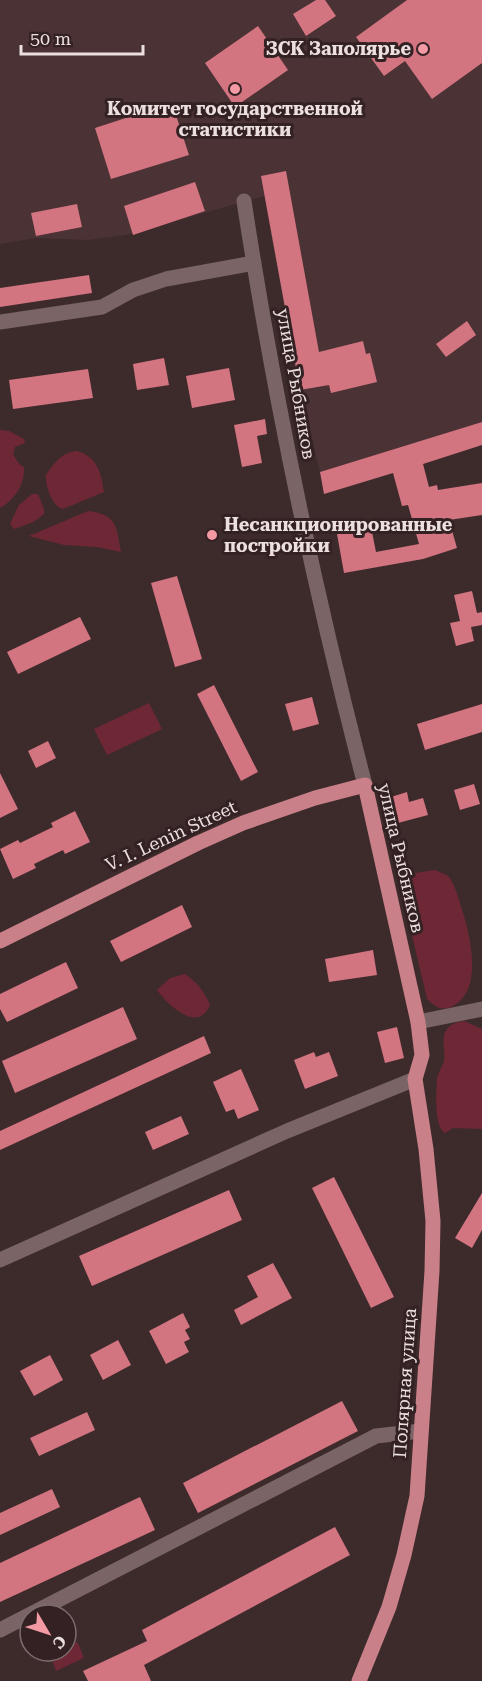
<svg xmlns="http://www.w3.org/2000/svg" width="482" height="1681" font-family="'Roboto Serif',serif">
<style>
.built{fill:#4b3234}
.green{fill:#6e2734}
.building{fill:#d37481}
.lines{fill:none;stroke-linecap:round;stroke-linejoin:round}
.minor{stroke:#7a6466;stroke-width:15}
.major{stroke:#ca8089;stroke-width:15}
.poi-dot{fill:#f49aa5;stroke:#332123;stroke-width:2}
.labels{text-anchor:middle;stroke-width:6;stroke-linejoin:round;paint-order:stroke}
.poi-label{font-size:18px;font-weight:bold;fill:#ecdfe0;stroke:#332123;text-anchor:end}
.street-label{font-size:18px;fill:#ecdfe0;stroke:#332123}
</style>
<rect width="100%" height="100%" fill="#3d2b2c"/>
<!-- built -->
<path class="built" d="M0 0H482V422L320 472 300 390 264 196 126 235 88 240 36 238 0 244Z"/>
<!-- green -->
<path class="green" d="M0 430 9 431 24 439 25 443 15 447 13 454 19 464 24 467C25 484 15 500 0 508Z
M77 451C98 457 101 473 104 492L63 509C52 506 45 486 46 475 54 463 62 452 77 451Z
M32 494H38L44 509V514L35 521 15 529 12 527 10 524 19 505Z
M88 511C118 515 116 526 121 552L97 547 64 545 29 536Z
M149 703 162 729 107 755 94 729Z
M435 870C439 872 445 874 448 876 455 883 461 906 464 916 472 943 482 993 451 1007 440 1011 435 1006 427 999L401 888 405 877 415 873Z
M185 974C198 983 204 991 210 1005 198 1034 168 1005 157 990L170 978Z
M464 1021 482 1029V1129L453 1128 445 1133C434 1127 436 1091 437 1079 438 1073 442 1067 444 1061 446 1050 440 1039 447 1029 451 1024 457 1022 464 1021Z
M66 1639 78 1643 84 1658 56 1671 49 1651H66Z"/>
<!-- building -->
<path class="building" d="M316 0H325L336 16 306 36 293 14Z
M407 0H482V63L432 99 405 61 384 76 356 37Z
M258 26 288 70 235 107 205 63Z
M172 103 189 155 111 179 95 128Z
M286 171 319 352 363 341 366 354 370 353 377 382 331 393 329 385 300 390 261 176Z
M195 182 205 211 133 235 124 206Z
M77 204 82 227 36 236 31 213Z
M89 275 92 293 0 307V288Z
M467 321 476 335 446 357 436 344Z
M164 358 169 385 137 390 133 364Z
M229 368 235 400 192 408 186 376Z
M88 369 93 398 13 409 9 380Z
M265 419 267 434 257 436 262 463 242 467 234 425Z
M482 422V445L423 464 429 487 437 485 438 490 482 483V515L449 520 457 548 423 559 344 573 337 534 371 527 376 552 419 544 408 505 402 506 393 473 324 494 320 472Z
M177 576 202 659 175 667 151 583Z
M472 591 477 613 482 612V625L471 627 474 641 456 646 450 623 460 621 454 595Z
M80 617 91 639 18 674 7 652Z
M214 685 258 772 241 781 197 694Z
M312 697 319 724 293 731 285 704Z
M482 704V732L425 750 417 724Z
M48 741 56 758 36 768 28 751Z
M0 773 18 809 0 818Z
M474 784 480 804 460 810 454 790Z
M407 792 409 802 423 798 428 815 398 823 391 797Z
M75 811 90 842 65 854 63 850 34 864 36 868 13 879 0 849 18 840 20 843 53 827 51 823Z
M182 905 192 927 121 962 110 941Z
M373 950 377 975 329 982 325 959Z
M66 962 78 988 7 1022 0 1009V994Z
M123 1007 137 1039 15 1093 2 1061Z
M397 1027 404 1058 385 1063 377 1032Z
M204 1036 211 1053 0 1150V1131Z
M314 1052 316 1057 329 1052 338 1076 305 1089 294 1060Z
M241 1069 259 1110 238 1119 234 1109 226 1112 213 1082Z
M181 1116 189 1134 153 1150 145 1132Z
M334 1177 394 1297 371 1308 312 1188Z
M229 1190 242 1220 92 1286 79 1256Z
M482 1193V1230L472 1248 455 1238Z
M273 1263 292 1298 241 1325 234 1310 258 1297 247 1276Z
M183 1313 190 1327 185 1330 190 1339 184 1342 189 1352 166 1364 149 1331Z
M118 1340 131 1365 103 1380 90 1355Z
M50 1355 63 1380 34 1396 20 1371Z
M342 1401 358 1431 198 1513 183 1483Z
M87 1412 95 1430 39 1456 30 1438Z
M52 1489 60 1507 0 1535V1513Z
M140 1497 155 1530 0 1602V1563Z
M335 1527 350 1555 144 1665 151 1681H88L83 1671 147 1641 142 1630Z"/>
<g class="lines">
<!-- minor -->
<path class="minor" d="M244 201C274 398 315 593 365 785
M0 322 102 307 133 290 166 279 254 263
M418 1022 482 1009
M0 1260 287 1131 415 1079
M0 1630 376 1436 421 1431"/>
<!-- major -->
<path class="major" d="M0 941 198 843 243 823 315 798 365 785 418 1022 422 1055 415 1079 426 1149 433 1221 432 1271 417 1496 404 1555 389 1607 359 1681"/>
</g>
<!-- markers -->
<g class="poi-dot">
<circle cx="423" cy="49" r="6"/>
<circle cx="235" cy="89" r="6"/>
<circle cx="212" cy="535" r="6"/>
</g>
<g class="labels">
<!-- poi labels -->
<g class="poi-label">
<text x="411" y="55">ЗСК Заполярье</text>
<text x="235" y="115" text-anchor="middle">Комитет государственной<tspan x="235" dy="21">статистики</tspan></text>
<text x="224" y="531" text-anchor="start">Несанкционированные<tspan x="224" dy="21">постройки</tspan></text>
</g>
<!-- street labels -->
<g class="street-label">
<text transform="translate(296 384) rotate(80)" y="6">улица Рыбников</text>
<text transform="translate(171 836) rotate(-25)" y="6">V. I. Lenin Street</text>
<text transform="translate(401 858) rotate(77)" y="6">улица Рыбников</text>
<text transform="translate(405 1383) rotate(-86)" y="6">Полярная улица</text>
</g>
</g>
<!-- north arrow -->
<g transform="translate(48 1633) rotate(129)"><circle r="28" fill="#332123" stroke="#7d6d6f" stroke-width="1.5"/>
<path d="M0-4.5L10 22L0 15L-10 22Z" fill="#f49aa5"/>
<text y="-9" font-size="16" font-weight="bold" text-anchor="middle" fill="#ecdfe0">С</text>
</g>
<!-- scale -->
<path d="M21 45v9h122v-9" fill="none" stroke="#ecdfe0" stroke-width="3"/>
<text x="30" y="45" font-size="18" fill="#ecdfe0" stroke="#332123" stroke-width="4.5" paint-order="stroke">50 m</text>
</svg>
